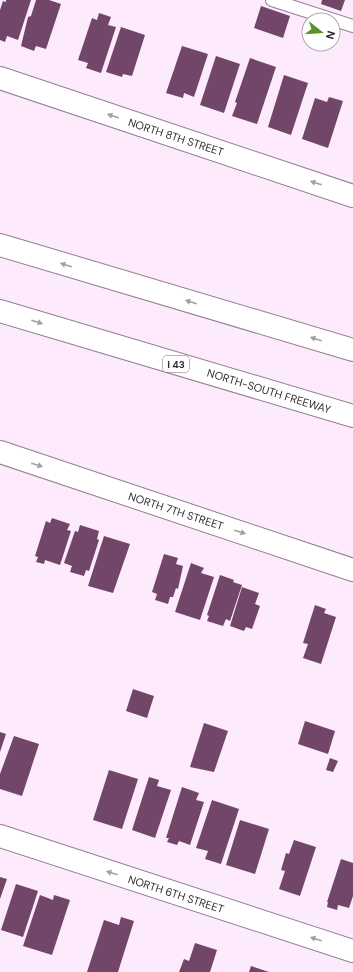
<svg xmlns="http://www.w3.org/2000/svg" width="353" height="972" font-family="'DM Sans',sans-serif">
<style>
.building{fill:#724668}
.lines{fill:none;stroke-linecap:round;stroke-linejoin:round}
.lane-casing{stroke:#907f90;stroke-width:14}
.street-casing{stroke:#907f90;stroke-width:24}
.secondary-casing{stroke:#907f90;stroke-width:24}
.highway-casing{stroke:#907f90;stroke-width:24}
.lane{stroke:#fff;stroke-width:12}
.street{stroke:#fff;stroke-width:22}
.secondary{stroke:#fff;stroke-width:22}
.highway{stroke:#fff;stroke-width:22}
.oneway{fill:#a29fa2}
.labels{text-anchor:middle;stroke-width:4;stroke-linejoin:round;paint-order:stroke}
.shield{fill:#fff;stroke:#6f6a6f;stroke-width:1}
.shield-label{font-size:10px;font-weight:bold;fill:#312a31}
.street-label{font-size:11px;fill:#312a31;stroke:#fff}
</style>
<rect width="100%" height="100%" fill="#fdebfd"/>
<!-- building -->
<path class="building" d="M6 0H31L18 40 7 36 5 42 0 40V10L3 1 6 2Z
M36 0H49L61 4 46 49 36 46 34 51 21 46 28 17 31 16Z
M322 0H345L341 11 321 4Z
M261 6 290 16 283 38 254 28Z
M99 13 111 17 108 25 116 27 101 73 86 68 88 63 78 60 92 18 97 20Z
M121 27 145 35 132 76 123 74 122 77 106 72Z
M182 46 208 54 194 97 184 93 183 98 166 93Z
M216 56 240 64 224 113 200 105Z
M250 58 276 67 257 124 232 116 237 103 235 102Z
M284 75 308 83 291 135 268 127Z
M329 97 343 101 328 148 302 139 315 98 327 102Z
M52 518 70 524 67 530 71 531 60 565 45 560 44 564 36 562 38 557 35 556 46 521 50 523Z
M80 525 99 531 97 539 99 540 89 571 86 570 84 576 70 572 72 566 64 563 75 531 78 532Z
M104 536 130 544 113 593 88 586Z
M164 554 178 558 176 564 183 566 178 589 176 588 173 597H170L168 604 155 600 157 594 152 592Z
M191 563 204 568 201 573 214 577 200 620 175 612Z
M220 575 234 580 233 582 242 585 230 621 226 619 223 626 207 621 209 616 207 615Z
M242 587 259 593 255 604 260 606 252 629 246 627 244 631 230 626Z
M315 605 326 609 324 613 336 617 321 664 303 658 308 644 303 643Z
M133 689 154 696 147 718 126 711Z
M305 721 335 731 328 754 298 744Z
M204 723 228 731 214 772 190 767Z
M0 732 6 734 0 752Z
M14 736 39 744 22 796 0 789V774Z
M330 758 338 761 333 772 326 770Z
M109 770 138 779 122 829 93 820Z
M149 777 159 780 157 786 171 790 155 838 132 830Z
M182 787 199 793 196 800 204 802 190 845 179 841 177 845 167 842 169 838H166Z
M212 800 239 809 221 864 205 859 208 851 196 848Z
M240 820 269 829 255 874 226 865Z
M294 840 316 847 300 896 279 889 285 871 281 870 286 853 289 854Z
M341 859 353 863V896L349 908 338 905 337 910 327 907 328 902H327Z
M0 877 7 879 0 899Z
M16 884 38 891 23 937 1 930Z
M40 895 53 900 54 895 70 900 52 955 23 946Z
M121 917 134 921 118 972H87L104 920 119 925Z
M195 943 217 950 210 972H179L184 959 189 961Z
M251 966 269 972H249Z"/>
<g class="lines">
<defs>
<path id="lane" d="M272 0 353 26"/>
<path id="street" d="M0 836 353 951"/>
<path id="secondary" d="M0 78 353 196
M0 452 353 570"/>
<path id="highway" d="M0 245 353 350
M0 311 353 416"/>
</defs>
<!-- lane casing -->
<use href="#lane" class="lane-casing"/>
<!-- street casing -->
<use href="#street" class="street-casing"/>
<!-- secondary casing -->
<use href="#secondary" class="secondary-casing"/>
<!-- highway casing -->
<use href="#highway" class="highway-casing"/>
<!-- lane -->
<use href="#lane" class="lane"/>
<!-- street -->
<use href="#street" class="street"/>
<!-- secondary -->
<use href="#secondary" class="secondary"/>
<!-- highway -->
<use href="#highway" class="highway"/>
</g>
<!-- one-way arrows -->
<defs><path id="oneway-solid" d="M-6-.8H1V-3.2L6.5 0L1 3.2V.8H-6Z"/></defs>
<g class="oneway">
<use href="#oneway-solid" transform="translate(113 116) rotate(-162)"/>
<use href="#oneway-solid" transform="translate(316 183) rotate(-162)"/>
<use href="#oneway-solid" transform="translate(66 265) rotate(-163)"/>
<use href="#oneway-solid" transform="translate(191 302) rotate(-163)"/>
<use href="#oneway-solid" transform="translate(37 322) rotate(17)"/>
<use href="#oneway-solid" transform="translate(316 339) rotate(-163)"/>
<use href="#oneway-solid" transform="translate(37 465) rotate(18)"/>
<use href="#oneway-solid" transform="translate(240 532) rotate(18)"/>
<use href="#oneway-solid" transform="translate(112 873) rotate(-162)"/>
<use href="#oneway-solid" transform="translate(316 939) rotate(-162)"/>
</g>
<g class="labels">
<!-- shield labels -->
<rect class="shield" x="163" y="356" width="26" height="16" rx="3"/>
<g class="shield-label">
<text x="176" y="368">I 43</text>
</g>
<!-- street labels -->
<g class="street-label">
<text transform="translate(176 137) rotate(18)" y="4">NORTH 8TH STREET</text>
<text transform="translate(269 391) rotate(17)" y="4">NORTH-SOUTH FREEWAY</text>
<text transform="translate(176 511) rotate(18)" y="4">NORTH 7TH STREET</text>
<text transform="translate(176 894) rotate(18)" y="4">NORTH 6TH STREET</text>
</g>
</g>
<!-- north arrow -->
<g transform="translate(321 32) rotate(107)"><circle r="19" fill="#ffffff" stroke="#adaaad"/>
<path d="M0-3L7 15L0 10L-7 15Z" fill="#5c9028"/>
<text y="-6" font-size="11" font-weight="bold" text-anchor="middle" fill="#312a31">N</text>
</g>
</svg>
